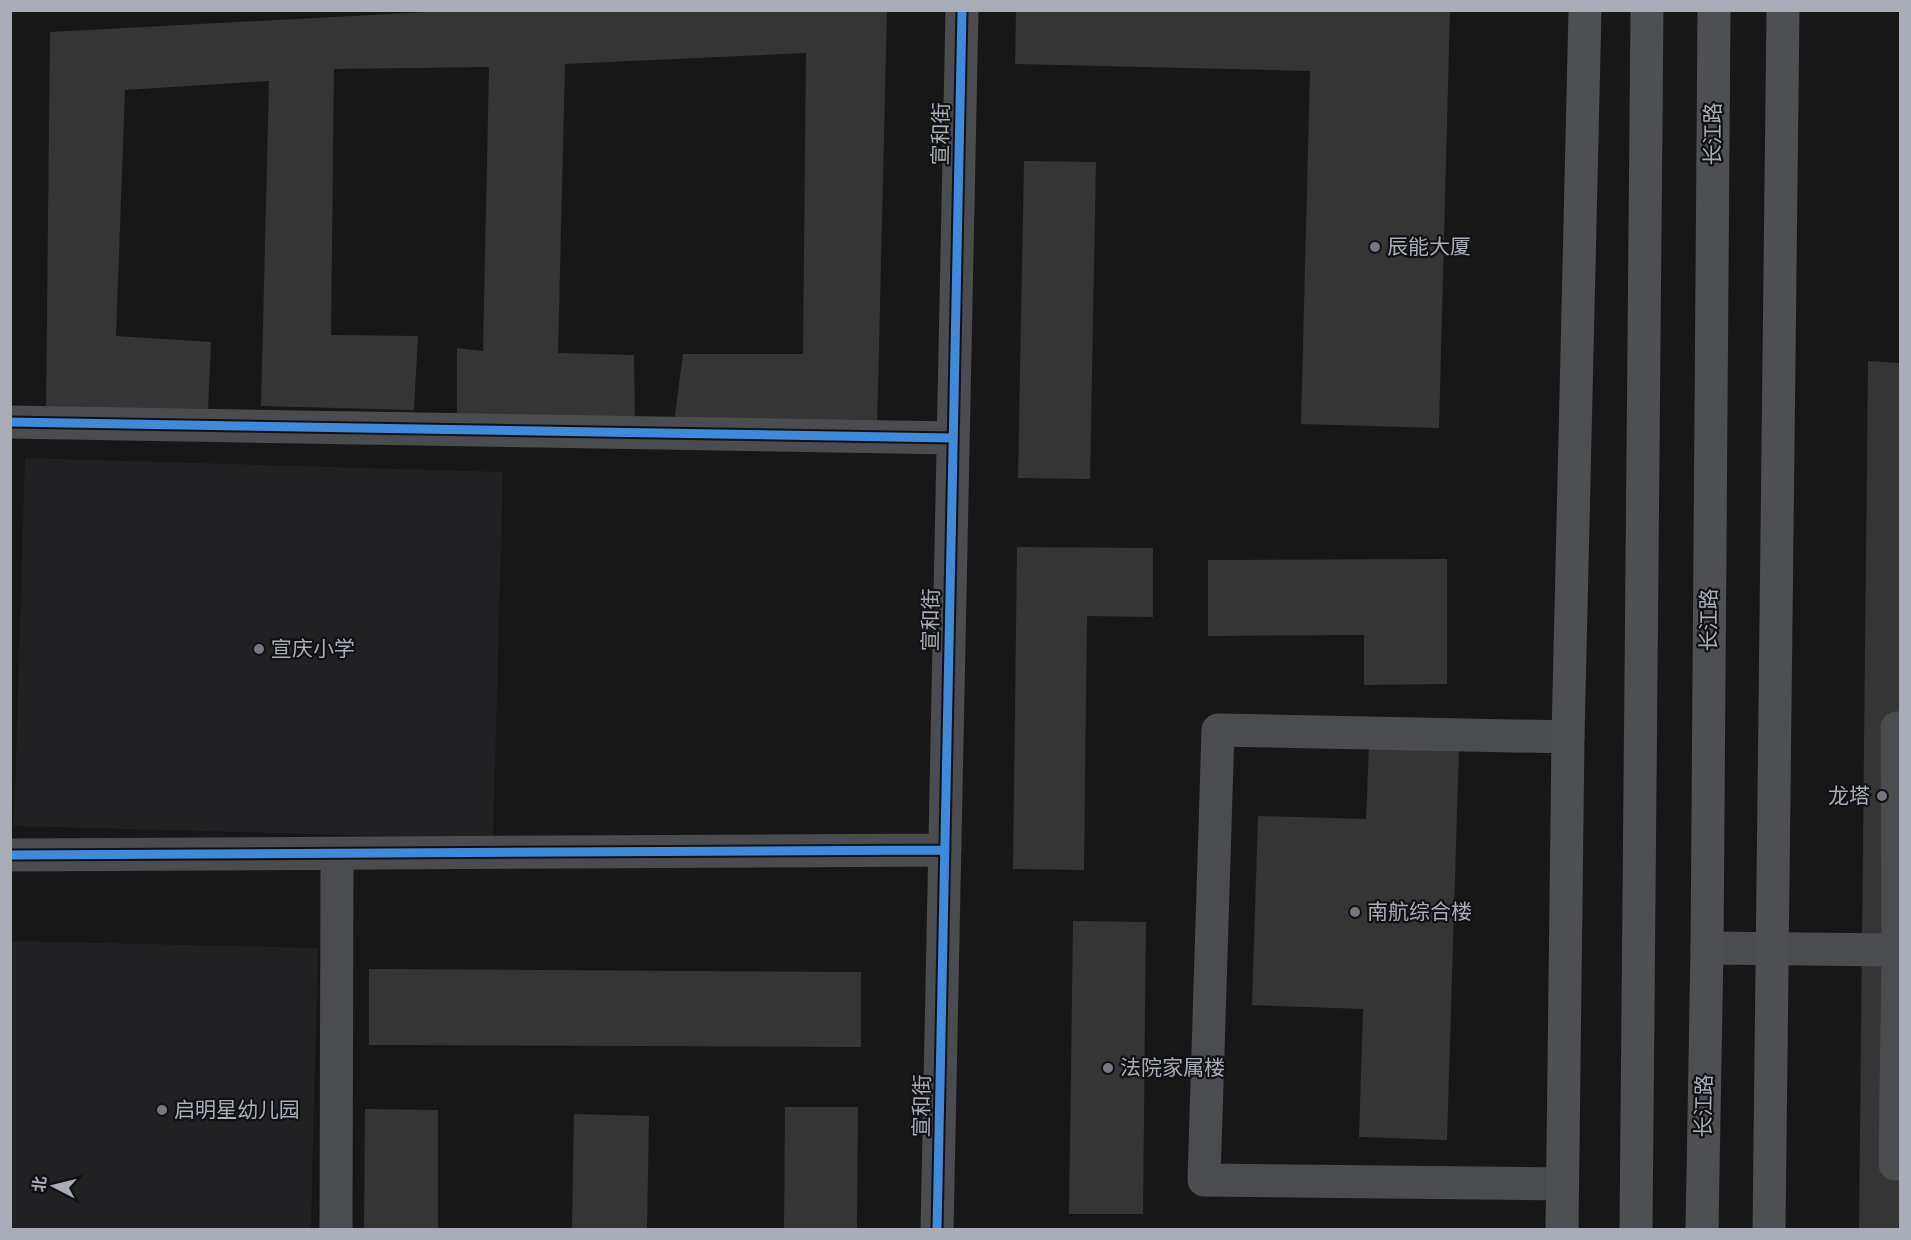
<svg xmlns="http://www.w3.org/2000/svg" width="1911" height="1240" font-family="'Archivo Narrow','Noto Sans SC',sans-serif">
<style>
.built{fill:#212123}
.building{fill:#353536}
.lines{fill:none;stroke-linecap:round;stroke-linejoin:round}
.minor{stroke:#4b4c50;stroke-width:33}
.major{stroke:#4d4f52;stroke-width:33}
.cycleway-casing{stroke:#111113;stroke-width:13}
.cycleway{stroke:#408adc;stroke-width:9}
.poi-dot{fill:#757880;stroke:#111113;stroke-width:2}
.labels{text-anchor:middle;stroke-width:4.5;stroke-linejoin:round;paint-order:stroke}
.street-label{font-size:21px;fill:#a8adb8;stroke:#111113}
.poi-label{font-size:21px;fill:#a8adb8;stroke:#111113;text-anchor:start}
</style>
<rect width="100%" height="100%" fill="#171717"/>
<!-- built -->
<path class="built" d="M25 458 503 472 493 839 14 826Z
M12 941 318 948 311 1229H11Z"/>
<!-- building -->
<path class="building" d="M465 10H887L877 431 674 423 683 354H803L806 53 565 64 558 353 634 355 635 425 457 420V348L483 351 489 67 334 69 331 335 418 336 414 410 261 406 269 81 125 90 116 336 211 342 208 412 46 407 50 32Z
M1016 10H1450L1439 428 1301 424 1310 71 1015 64Z
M1024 161 1096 162 1090 479 1018 478Z
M1868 361 1900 363V1230H1859Z
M1017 547 1153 548V617L1087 616 1084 870 1013 869Z
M1447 559V684L1364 685V635L1208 636V560Z
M1369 745 1459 748 1447 1140 1359 1137 1363 1009 1252 1005 1258 816 1366 819Z
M1073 921 1146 922 1143 1214H1069Z
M369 969 861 972V1047L369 1045Z
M785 1107H858L857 1230H784Z
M365 1109 438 1110V1230H364Z
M574 1114 649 1116 647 1230H572Z"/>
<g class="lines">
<!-- minor -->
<path class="minor" d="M10 422 953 438
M1900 728H1897L1898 950 1895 1164H1900
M10 855 945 850
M1707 948 1900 950
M1562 1184 1204 1180 1218 730 1568 737
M336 1230 337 854
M937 1230 962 10"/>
<!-- major -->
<path class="major" d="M1562 1230 1568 737 1585 10
M1636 1230 1647 10
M1702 1230 1707 948 1714 10
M1769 1230 1783 10"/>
<defs>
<path id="cycleway" d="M10 422 953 438
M10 855 945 850
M937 1230 962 10"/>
</defs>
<!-- cycleway casing -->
<use href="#cycleway" class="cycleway-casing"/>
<!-- cycleway -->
<use href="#cycleway" class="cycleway"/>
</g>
<!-- markers -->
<g class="poi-dot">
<circle cx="1375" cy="247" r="6"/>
<circle cx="259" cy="649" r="6"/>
<circle cx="1882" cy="796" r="6"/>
<circle cx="1355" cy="912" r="6"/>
<circle cx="1108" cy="1068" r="6"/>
<circle cx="162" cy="1110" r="6"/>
</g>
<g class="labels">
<!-- street labels -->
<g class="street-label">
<text transform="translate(941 134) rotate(-89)" y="7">宣和街</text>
<text transform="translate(1713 134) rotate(-90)" y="7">长江路</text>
<text transform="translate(931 620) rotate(-89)" y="7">宣和街</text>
<text transform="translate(1709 620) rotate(-90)" y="7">长江路</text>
<text transform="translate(922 1106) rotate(-89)" y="7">宣和街</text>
<text transform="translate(1704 1106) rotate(-89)" y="7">长江路</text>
</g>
<!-- poi labels -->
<g class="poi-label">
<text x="1387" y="254">辰能大厦</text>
<text x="271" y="656">宣庆小学</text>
<text x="1870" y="803" text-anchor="end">龙塔</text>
<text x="1367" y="919">南航综合楼</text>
<text x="1120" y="1075">法院家属楼</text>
<text x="174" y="1117">启明星幼儿园</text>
</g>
</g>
<!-- border -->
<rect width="1911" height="1240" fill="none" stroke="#a8adb8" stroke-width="24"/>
<!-- north arrow -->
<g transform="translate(54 1186) rotate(277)" stroke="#111113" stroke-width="4.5" paint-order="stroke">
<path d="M0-4.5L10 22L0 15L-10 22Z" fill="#a8adb8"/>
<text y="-9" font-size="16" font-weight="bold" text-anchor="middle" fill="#a8adb8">北</text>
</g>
</svg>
